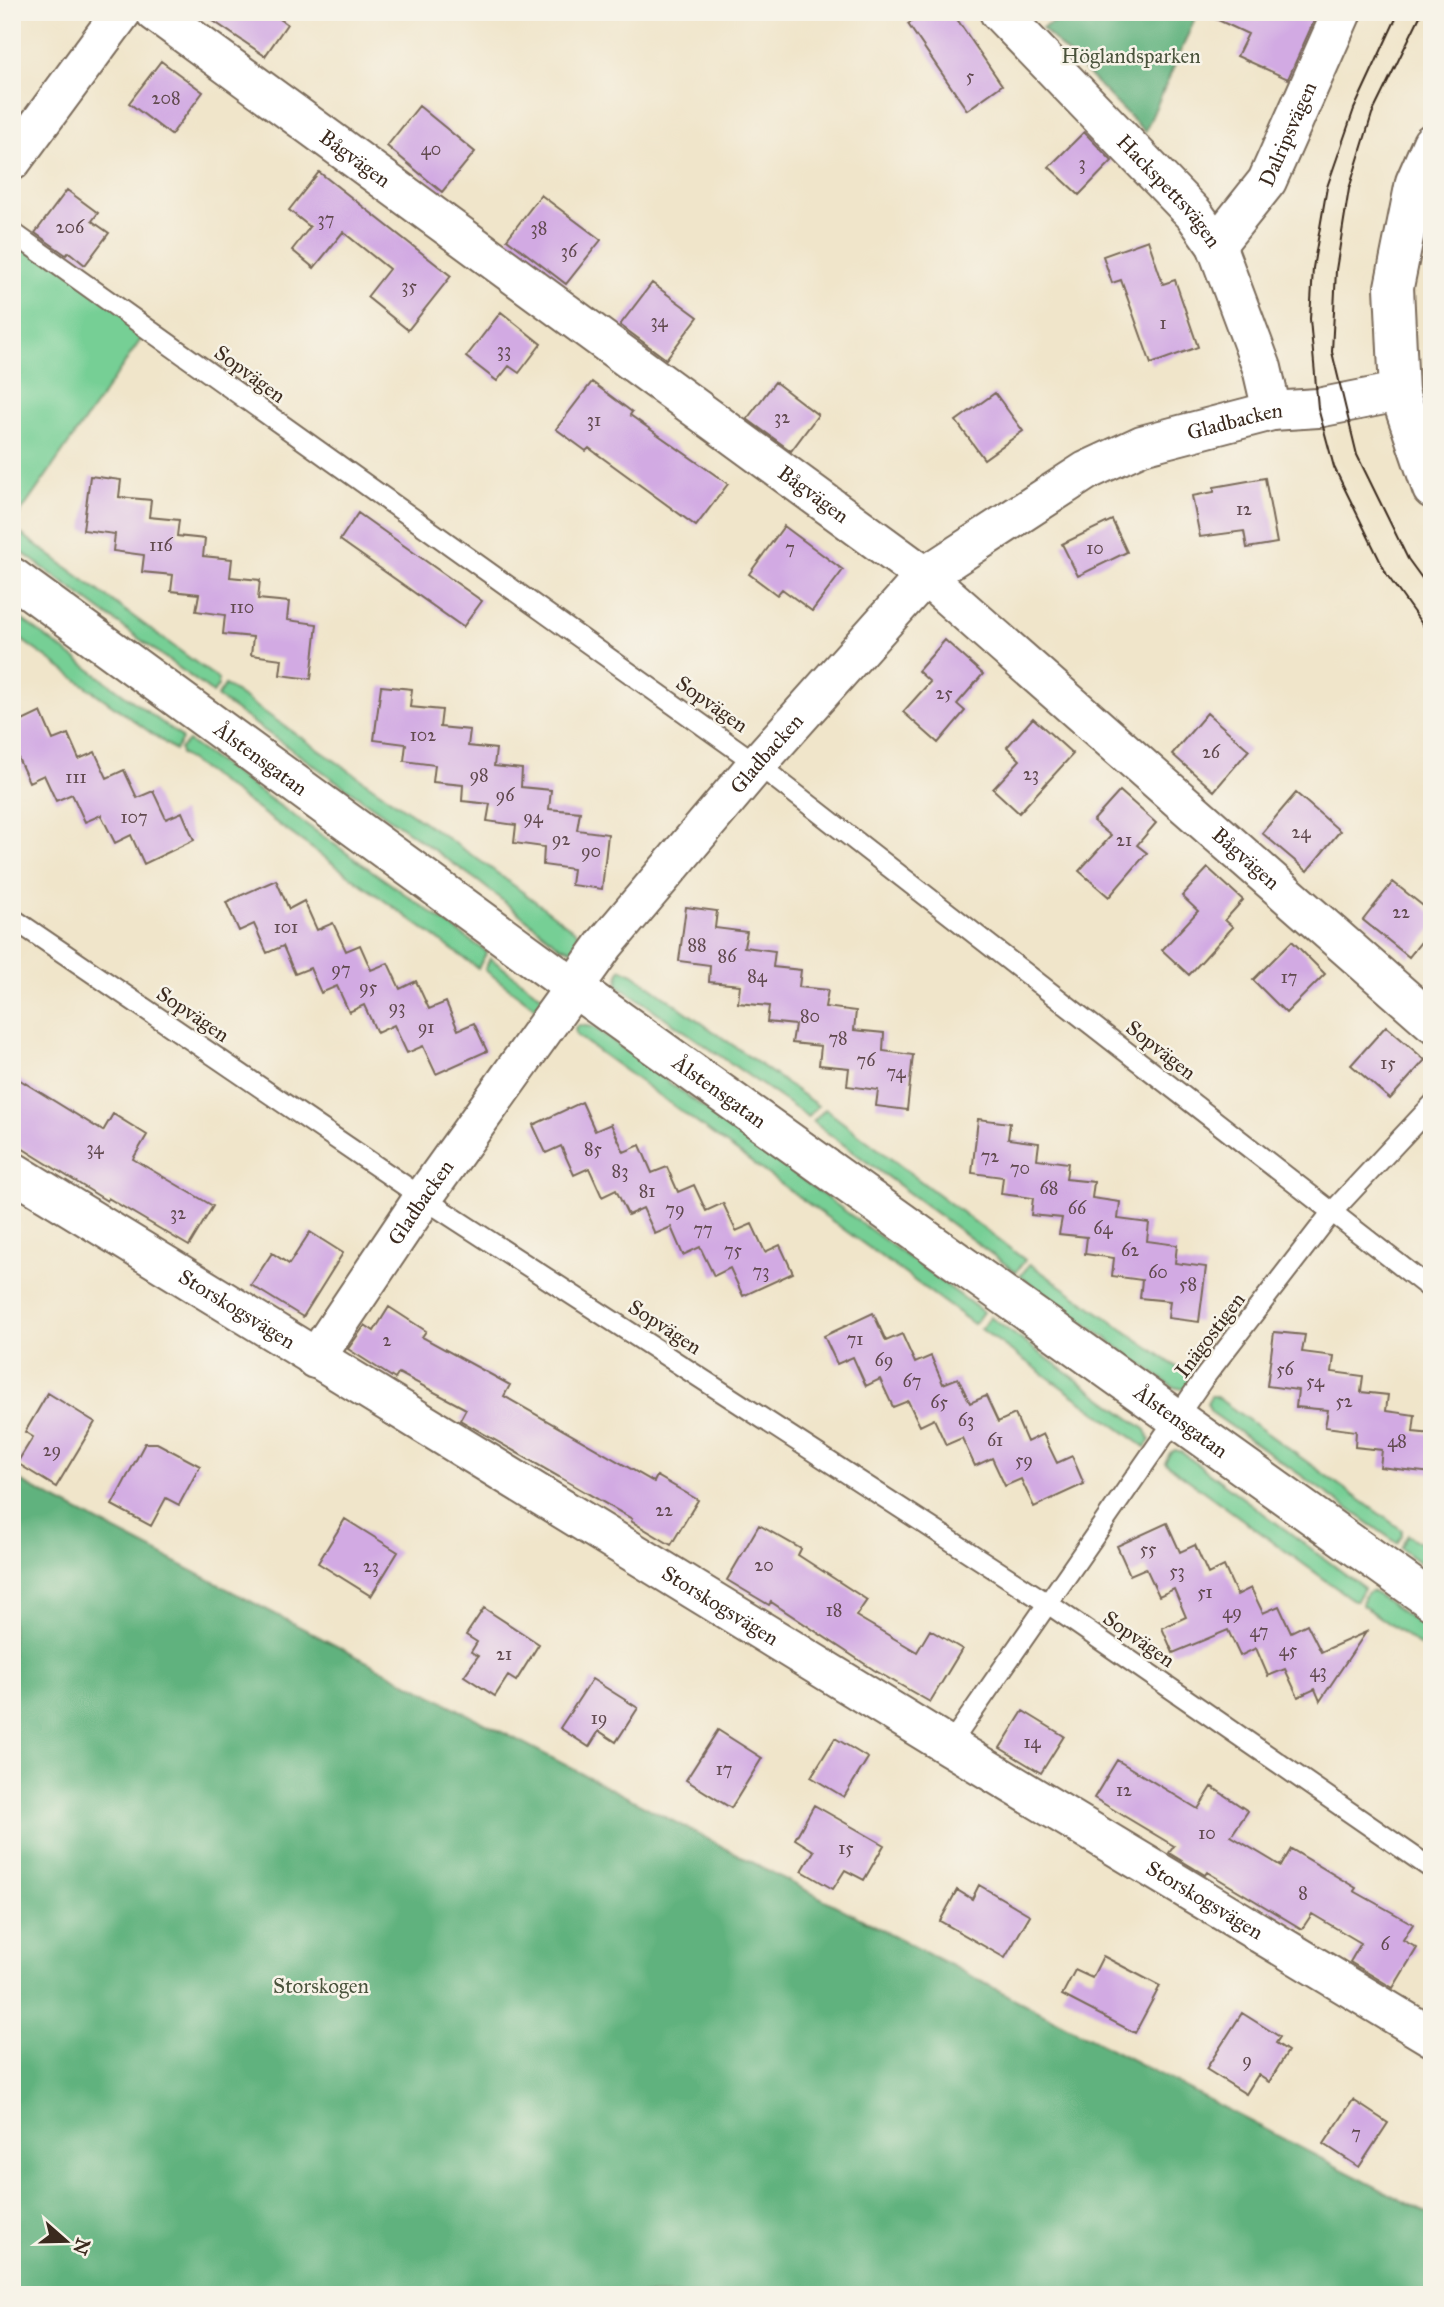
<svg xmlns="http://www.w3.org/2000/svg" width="1444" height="2307" font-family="'IM FELL Great Primer',serif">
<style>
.green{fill:#76cf95;stroke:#587c5a;stroke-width:2}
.forest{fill:#60b27e;stroke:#4e6e4e;stroke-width:2}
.building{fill:#d2aae3}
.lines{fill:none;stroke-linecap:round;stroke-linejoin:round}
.service-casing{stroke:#7a6b5a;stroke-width:23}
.minor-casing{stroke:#7a6b5a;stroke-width:42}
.tertiary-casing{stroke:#7a6b5a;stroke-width:42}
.service{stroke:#fff;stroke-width:19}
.minor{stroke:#fff;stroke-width:38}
.tertiary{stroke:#fff;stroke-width:38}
.tram{stroke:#3b2a1e;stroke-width:2}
.labels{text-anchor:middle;stroke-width:5;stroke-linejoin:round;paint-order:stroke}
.number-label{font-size:18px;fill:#614a4f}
.park-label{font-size:21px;fill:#4a533c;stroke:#f7f3e8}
.street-label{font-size:21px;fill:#3b2a1e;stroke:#f7f3e8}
</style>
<rect width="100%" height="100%" fill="#f7f3e8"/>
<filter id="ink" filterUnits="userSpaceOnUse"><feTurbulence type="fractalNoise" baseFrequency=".0143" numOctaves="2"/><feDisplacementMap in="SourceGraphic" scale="14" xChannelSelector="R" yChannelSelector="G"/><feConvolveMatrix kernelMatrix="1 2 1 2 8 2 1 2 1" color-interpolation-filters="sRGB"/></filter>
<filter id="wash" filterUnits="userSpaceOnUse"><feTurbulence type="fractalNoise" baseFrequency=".00686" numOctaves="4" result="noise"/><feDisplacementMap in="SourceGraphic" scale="28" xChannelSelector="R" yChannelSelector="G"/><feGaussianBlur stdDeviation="1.57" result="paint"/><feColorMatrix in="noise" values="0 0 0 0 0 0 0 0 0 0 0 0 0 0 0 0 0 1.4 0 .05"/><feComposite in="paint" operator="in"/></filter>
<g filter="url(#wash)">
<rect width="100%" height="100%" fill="#f0e5ca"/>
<!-- green -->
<path class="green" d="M12 230 151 325 12 525Z
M12 527 218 679V686L213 693 12 545Z
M12 612 180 736 182 740 175 750 12 633Z
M225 685 489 867 583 937 591 947 581 952 560 946 478 881 217 697Z
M188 741 487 952 478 968 181 754 180 749Z
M490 958 544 998 545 1015 485 970Z
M622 969 633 974 818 1106 808 1117 618 985 619 972Z
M579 1025 593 1027 599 1031 983 1312 974 1324 576 1035 575 1028Z
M825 1109 1025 1260 1016 1272 813 1122Z
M1030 1264 1192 1378 1191 1382 1183 1389 1173 1387 1020 1276Z
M990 1317 1146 1430 1150 1440 1145 1447 981 1329Z
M1211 1396H1215L1402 1530V1536L1397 1543 1211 1412 1207 1403Z
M1175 1450 1181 1452 1364 1588 1357 1600H1353L1165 1463 1170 1453Z
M1408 1535 1432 1551V1572L1400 1548Z
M1372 1591 1432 1633V1654L1362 1605C1362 1599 1366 1592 1372 1591Z"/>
<!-- forest -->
<path class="forest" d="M1071 12H1198L1145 132 1042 28Z
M12 1477 1432 2216V2295H12Z"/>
<g id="blocks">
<!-- building -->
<path class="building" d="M200 12H270L287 24 265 56Z
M926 12H952L1002 85 967 110 908 24Z
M1201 12H1318L1288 79 1237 56 1248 34Z
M161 61 203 92 171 135 129 103Z
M419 106 475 152 442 192 387 146Z
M1084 132 1112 161 1079 195 1049 167Z
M319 172 451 276 408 330 367 297 389 269 343 232 314 268 292 250 310 227 289 210Z
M67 190 98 213 92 221 109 233 85 265 69 252 66 255 35 233Z
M541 195 601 240 566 284 507 239Z
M1148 240 1163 284 1175 280 1198 347 1151 364 1121 280 1112 283 1103 256Z
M652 283 698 317 666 359 620 325Z
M501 312 541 344 519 373 509 366 497 381 466 357Z
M592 382 632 412 630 415 728 484 696 526 589 448 586 451 556 429Z
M775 382 818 415 791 451 747 419Z
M995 393 1023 431 984 459 956 421Z
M90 476 121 480 119 497 151 500 149 517 179 520 177 536 205 539 203 556 232 559 230 577 260 580 258 599 289 602 287 620 317 624 311 679 280 675 282 659 251 655 253 637 223 634 225 615 196 611 199 594 171 591 173 575 142 572 144 555 113 551 115 534 83 530Z
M1265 478 1277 543 1247 548 1244 531 1200 537 1192 496 1214 492V487Z
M358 513 482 601 463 627 340 540Z
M1112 520 1127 552 1078 576 1062 544Z
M784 526 843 570 812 611 782 589 777 595 749 574Z
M945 640 983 674 957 704 965 711 938 743 903 712 930 682 918 671Z
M381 686 412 689 410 707 442 710 440 727 470 730 468 746 496 749 494 766 522 769 521 787 551 790 549 809 580 812 577 830 608 834 602 889 571 885 573 869 543 865 544 847 514 843 516 825 487 821 490 804 462 801 463 785 433 782 435 765 404 761 406 744 374 740Z
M41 712 53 740 68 734 79 759 95 752 107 778 124 770 137 798 153 791 166 819 182 812 194 840 144 864 131 835 115 843 101 815 85 822 72 794 56 801 44 775 29 782 12 745V726Z
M1207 713 1249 750 1214 791 1172 754Z
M1033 718 1073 754 1019 813 993 789 1020 760 1007 747Z
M1120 791 1156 823 1137 845 1147 853 1109 897 1079 871 1111 836 1093 821Z
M1296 793 1340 831 1307 871 1262 833Z
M1208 868 1243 900 1225 920 1233 927 1189 975 1162 950 1198 911 1182 896Z
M276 880 289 909 304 901 317 930 333 923 346 951 360 945 371 970 388 963 400 989 416 981 429 1009 446 1002 458 1030 474 1023 487 1051 436 1074 423 1046 407 1053 394 1025 377 1033 364 1005 349 1012 337 986 321 993 310 968 295 974 283 946 267 953 254 924 239 931 226 902Z
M1393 882 1432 913V928L1409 957 1363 920Z
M686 907 717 911 715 928 747 932 744 947 775 951 773 967 801 970 799 987 828 990 825 1007 856 1011 854 1030 884 1033 883 1051 913 1055 907 1110 876 1106 878 1090 847 1086 849 1068 819 1065 821 1046 792 1043 795 1025 767 1022 769 1006 738 1003 740 985 709 982 710 965 679 961Z
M1292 941 1325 974 1286 1013 1253 980Z
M1386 1026 1425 1060 1390 1099 1351 1065Z
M12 1075 103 1131 113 1114 147 1135 133 1159 213 1206 189 1246 108 1198 107 1201 12 1142Z
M582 1102 595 1131 611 1124 624 1152 640 1145 652 1173 667 1167 678 1192 694 1185 706 1211 723 1203 736 1231 752 1224 765 1252 780 1245 793 1273 743 1296 730 1268 714 1276 700 1247 683 1255 671 1227 655 1234 643 1208 628 1215 616 1190 602 1197 589 1168 574 1175 561 1146 546 1153 533 1125Z
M978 1119 1010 1123 1008 1139 1039 1143 1037 1159 1068 1163 1066 1179 1094 1182 1092 1198 1120 1202 1118 1219 1149 1223 1147 1241 1177 1245 1175 1263 1206 1267 1199 1322 1168 1318 1170 1301 1140 1298 1142 1280 1112 1276 1114 1258 1085 1254 1087 1237 1059 1234 1062 1218 1031 1215 1033 1198 1001 1194 1003 1177 972 1173Z
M310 1232 343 1253 303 1317 251 1285 272 1253 289 1264Z
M389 1307 426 1331 422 1337 510 1385 504 1396 654 1482 657 1476 698 1500 671 1545 631 1521 632 1519 460 1420 466 1409 399 1373 395 1379 348 1349 365 1325 374 1331Z
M873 1313 886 1341 902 1334 915 1363 931 1356 943 1384 958 1378 970 1403 986 1396 998 1422 1015 1414 1027 1442 1043 1434 1057 1463 1072 1456 1084 1484 1034 1507 1021 1479 1005 1486 992 1458 975 1466 962 1438 946 1445 934 1419 920 1426 908 1401 893 1407 880 1379 866 1386 853 1357 837 1364 824 1336Z
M1274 1332 1305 1335 1302 1352 1334 1356 1332 1372 1363 1376 1361 1392 1388 1395 1386 1411 1415 1415 1413 1432 1432 1434V1473L1380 1467 1382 1450 1355 1447 1356 1431 1325 1427 1328 1410 1296 1407 1298 1390 1267 1386Z
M48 1393 95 1422 56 1487 17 1463 33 1437 25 1432Z
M145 1443H157L200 1466 179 1505 166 1498 151 1526 112 1505Z
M345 1519 398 1552 371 1596 318 1563Z
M1167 1523 1180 1552 1195 1545 1208 1574 1224 1566 1237 1595 1251 1588 1263 1613 1279 1606 1291 1632 1307 1624 1321 1652 1366 1632 1320 1701 1315 1689 1298 1697 1285 1669 1268 1676 1256 1648 1240 1656 1228 1630 1173 1653 1162 1628 1186 1617 1174 1589 1159 1596 1146 1568 1130 1575 1117 1546Z
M759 1525 801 1549 798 1555 867 1600 856 1616 917 1652 930 1630 962 1649 930 1702 874 1670 771 1602 769 1605 727 1580Z
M484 1608 539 1644 516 1681 508 1676 495 1696 464 1676 478 1656 471 1652 477 1642 466 1635Z
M592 1679 638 1708 616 1742 599 1731 589 1747 560 1728Z
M1023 1711 1064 1736 1041 1773 1000 1748Z
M718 1730 762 1758 731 1808 686 1780Z
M835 1738 868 1758 844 1797 811 1777Z
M1117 1760 1198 1809 1212 1787 1248 1811 1231 1836 1281 1866 1291 1849 1356 1888 1354 1891 1413 1924 1403 1940 1417 1948 1393 1988 1350 1962 1361 1943 1312 1914 1302 1929 1207 1872 1205 1875 1169 1853 1174 1846 1094 1798Z
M814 1805 884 1845 864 1880 845 1870 833 1889 802 1871 814 1851 795 1839Z
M979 1885 1030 1915 1005 1958 940 1921 957 1890 972 1899Z
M1103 1956 1160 1986 1135 2033 1062 1995 1075 1970 1092 1978Z
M1242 2013 1280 2037 1276 2043 1288 2051 1269 2082 1258 2075 1246 2094 1206 2069Z
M1353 2100 1388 2123 1359 2167 1324 2144Z"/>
</g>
</g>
<g filter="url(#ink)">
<use href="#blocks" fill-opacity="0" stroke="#7a6b5a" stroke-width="2"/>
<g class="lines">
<defs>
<path id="service" d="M12 232 757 764 1432 1290
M12 918 423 1198 1047 1603 1432 1869
M949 1746 1204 1378 1332 1212 1432 1105"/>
<g id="minor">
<path id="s1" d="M155 12 925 576 1432 1022"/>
<path id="s2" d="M999 12 1194 214 1216 245 1262 368 1272 411"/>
<path d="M1432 143 1415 182 1394 287 1399 392 1432 489"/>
<path id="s3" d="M1216 245 1267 181 1342 12"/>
<path id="s4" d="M12 577 573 987 1432 1601"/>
<path id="s5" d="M12 1171 949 1746 1432 2037"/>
<path id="s6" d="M315 1359 423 1198 605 944 757 764 925 576 1086 471 1142 445 1272 411 1318 408 1399 392"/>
</g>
<path id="tertiary" d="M12 161 122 12"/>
</defs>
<!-- service casing -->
<use href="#service" class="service-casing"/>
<!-- minor casing -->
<use href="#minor" class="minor-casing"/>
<!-- tertiary casing -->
<use href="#tertiary" class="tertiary-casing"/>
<!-- service -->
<use href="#service" class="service"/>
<!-- minor -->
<use href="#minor" class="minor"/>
<!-- tertiary -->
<use href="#tertiary" class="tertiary"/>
<!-- tram -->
<path class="tram" d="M1399 12 1354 109 1327 187 1313 268 1310 319 1318 408 1334 467 1387 575 1432 638
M1422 12 1372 114 1349 189 1336 270 1332 352 1357 455 1408 559 1432 592"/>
</g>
</g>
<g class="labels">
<!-- number labels -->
<g class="number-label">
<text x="970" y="82">5</text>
<text x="166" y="104">208</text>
<text x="431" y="155">40</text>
<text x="1082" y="169">3</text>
<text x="326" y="225">37</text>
<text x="70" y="233">206</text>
<text x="539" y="234">38</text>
<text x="569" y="257">36</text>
<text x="409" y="292">35</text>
<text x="659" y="327">34</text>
<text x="1163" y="329">1</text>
<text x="504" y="356">33</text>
<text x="782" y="423">32</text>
<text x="594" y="426">31</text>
<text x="1244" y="515">12</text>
<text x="161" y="551">116</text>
<text x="790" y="554">7</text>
<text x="1095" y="554">10</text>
<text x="242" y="613">110</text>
<text x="944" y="699">25</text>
<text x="423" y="741">102</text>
<text x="1211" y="758">26</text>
<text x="1031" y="780">23</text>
<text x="479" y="781">98</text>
<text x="76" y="783">111</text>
<text x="505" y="801">96</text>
<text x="134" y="823">107</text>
<text x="533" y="823">94</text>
<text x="1301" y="838">24</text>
<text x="561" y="845">92</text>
<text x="1124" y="846">21</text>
<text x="591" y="857">90</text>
<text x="1401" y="918">22</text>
<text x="286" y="933">101</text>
<text x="697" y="951">88</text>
<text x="727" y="962">86</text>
<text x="341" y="975">97</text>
<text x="757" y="982">84</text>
<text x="1289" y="983">17</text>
<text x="368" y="993">95</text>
<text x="397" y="1013">93</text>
<text x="810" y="1022">80</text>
<text x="426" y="1033">91</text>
<text x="838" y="1044">78</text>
<text x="866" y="1066">76</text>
<text x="1388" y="1069">15</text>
<text x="896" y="1078">74</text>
<text x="95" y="1154">34</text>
<text x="593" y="1155">85</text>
<text x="990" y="1162">72</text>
<text x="1020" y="1174">70</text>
<text x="620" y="1177">83</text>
<text x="1049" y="1194">68</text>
<text x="647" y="1197">81</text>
<text x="1077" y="1214">66</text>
<text x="675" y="1215">79</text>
<text x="178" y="1219">32</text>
<text x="1103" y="1234">64</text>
<text x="703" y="1235">77</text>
<text x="733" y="1256">75</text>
<text x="1130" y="1256">62</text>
<text x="761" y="1277">73</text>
<text x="1158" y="1278">60</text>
<text x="1188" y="1290">58</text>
<text x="855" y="1345">71</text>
<text x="387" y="1346">2</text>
<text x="884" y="1366">69</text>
<text x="1285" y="1375">56</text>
<text x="912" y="1387">67</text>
<text x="1315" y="1387">54</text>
<text x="1344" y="1407">52</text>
<text x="939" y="1408">65</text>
<text x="966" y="1426">63</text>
<text x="995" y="1446">61</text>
<text x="1397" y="1447">48</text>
<text x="52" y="1456">29</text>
<text x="1024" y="1466">59</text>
<text x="664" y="1516">22</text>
<text x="1148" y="1555">55</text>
<text x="764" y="1571">20</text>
<text x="371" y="1572">23</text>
<text x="1177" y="1577">53</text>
<text x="1205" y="1598">51</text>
<text x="834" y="1616">18</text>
<text x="1232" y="1618">49</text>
<text x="1259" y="1637">47</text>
<text x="1288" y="1656">45</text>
<text x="504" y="1660">21</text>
<text x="1318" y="1677">43</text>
<text x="599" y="1724">19</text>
<text x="1032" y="1748">14</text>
<text x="724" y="1775">17</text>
<text x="1124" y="1796">12</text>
<text x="1207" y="1839">10</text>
<text x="846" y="1854">15</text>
<text x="1303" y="1899">8</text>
<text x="1385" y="1950">6</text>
<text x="1247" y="2066">9</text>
<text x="1356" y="2139">7</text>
</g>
<!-- park labels -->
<g class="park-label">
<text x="1131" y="63">Höglandsparken</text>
<text x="321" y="1993">Storskogen</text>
</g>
<!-- street labels -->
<g class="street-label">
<text dy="7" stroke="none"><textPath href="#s3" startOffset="133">Dalripsvägen</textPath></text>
<text dy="7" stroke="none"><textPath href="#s1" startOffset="248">Bågvägen</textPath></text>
<text dy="7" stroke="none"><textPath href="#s2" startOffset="247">Hackspettsvägen</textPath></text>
<text transform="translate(250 374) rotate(36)" y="7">Sopvägen</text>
<text dy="7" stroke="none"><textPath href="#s6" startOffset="1344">Gladbacken</textPath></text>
<text dy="7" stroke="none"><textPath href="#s1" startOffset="816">Bågvägen</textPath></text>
<text transform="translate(712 704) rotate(35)" y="7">Sopvägen</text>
<text dy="7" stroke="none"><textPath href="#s6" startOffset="756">Gladbacken</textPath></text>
<text dy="7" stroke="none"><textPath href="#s4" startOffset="308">Ålstensgatan</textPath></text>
<text dy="7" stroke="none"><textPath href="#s1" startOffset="1382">Bågvägen</textPath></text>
<text transform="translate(193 1014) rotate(34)" y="7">Sopvägen</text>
<text transform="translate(1161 1050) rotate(38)" y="7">Sopvägen</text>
<text dy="7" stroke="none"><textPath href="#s4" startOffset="875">Ålstensgatan</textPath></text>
<text dy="7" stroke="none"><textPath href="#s6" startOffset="189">Gladbacken</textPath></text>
<text dy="7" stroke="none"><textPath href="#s5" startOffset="264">Storskogsvägen</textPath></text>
<text transform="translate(665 1327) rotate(33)" y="7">Sopvägen</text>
<text transform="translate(1210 1335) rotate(-53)" y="7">Inägostigen</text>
<text dy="7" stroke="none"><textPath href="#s4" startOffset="1442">Ålstensgatan</textPath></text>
<text dy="7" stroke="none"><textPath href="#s5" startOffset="831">Storskogsvägen</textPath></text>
<text transform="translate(1139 1639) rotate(35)" y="7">Sopvägen</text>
<text dy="7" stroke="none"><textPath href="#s5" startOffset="1398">Storskogsvägen</textPath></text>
</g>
</g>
<!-- margin -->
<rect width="1444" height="2307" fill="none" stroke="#f7f3e8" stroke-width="42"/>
<!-- north arrow -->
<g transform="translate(66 2241) rotate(110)" stroke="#f7f3e8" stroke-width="5" paint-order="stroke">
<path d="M0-5L12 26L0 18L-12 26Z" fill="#3b2a1e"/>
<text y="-10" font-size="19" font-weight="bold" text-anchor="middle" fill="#3b2a1e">N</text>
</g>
</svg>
